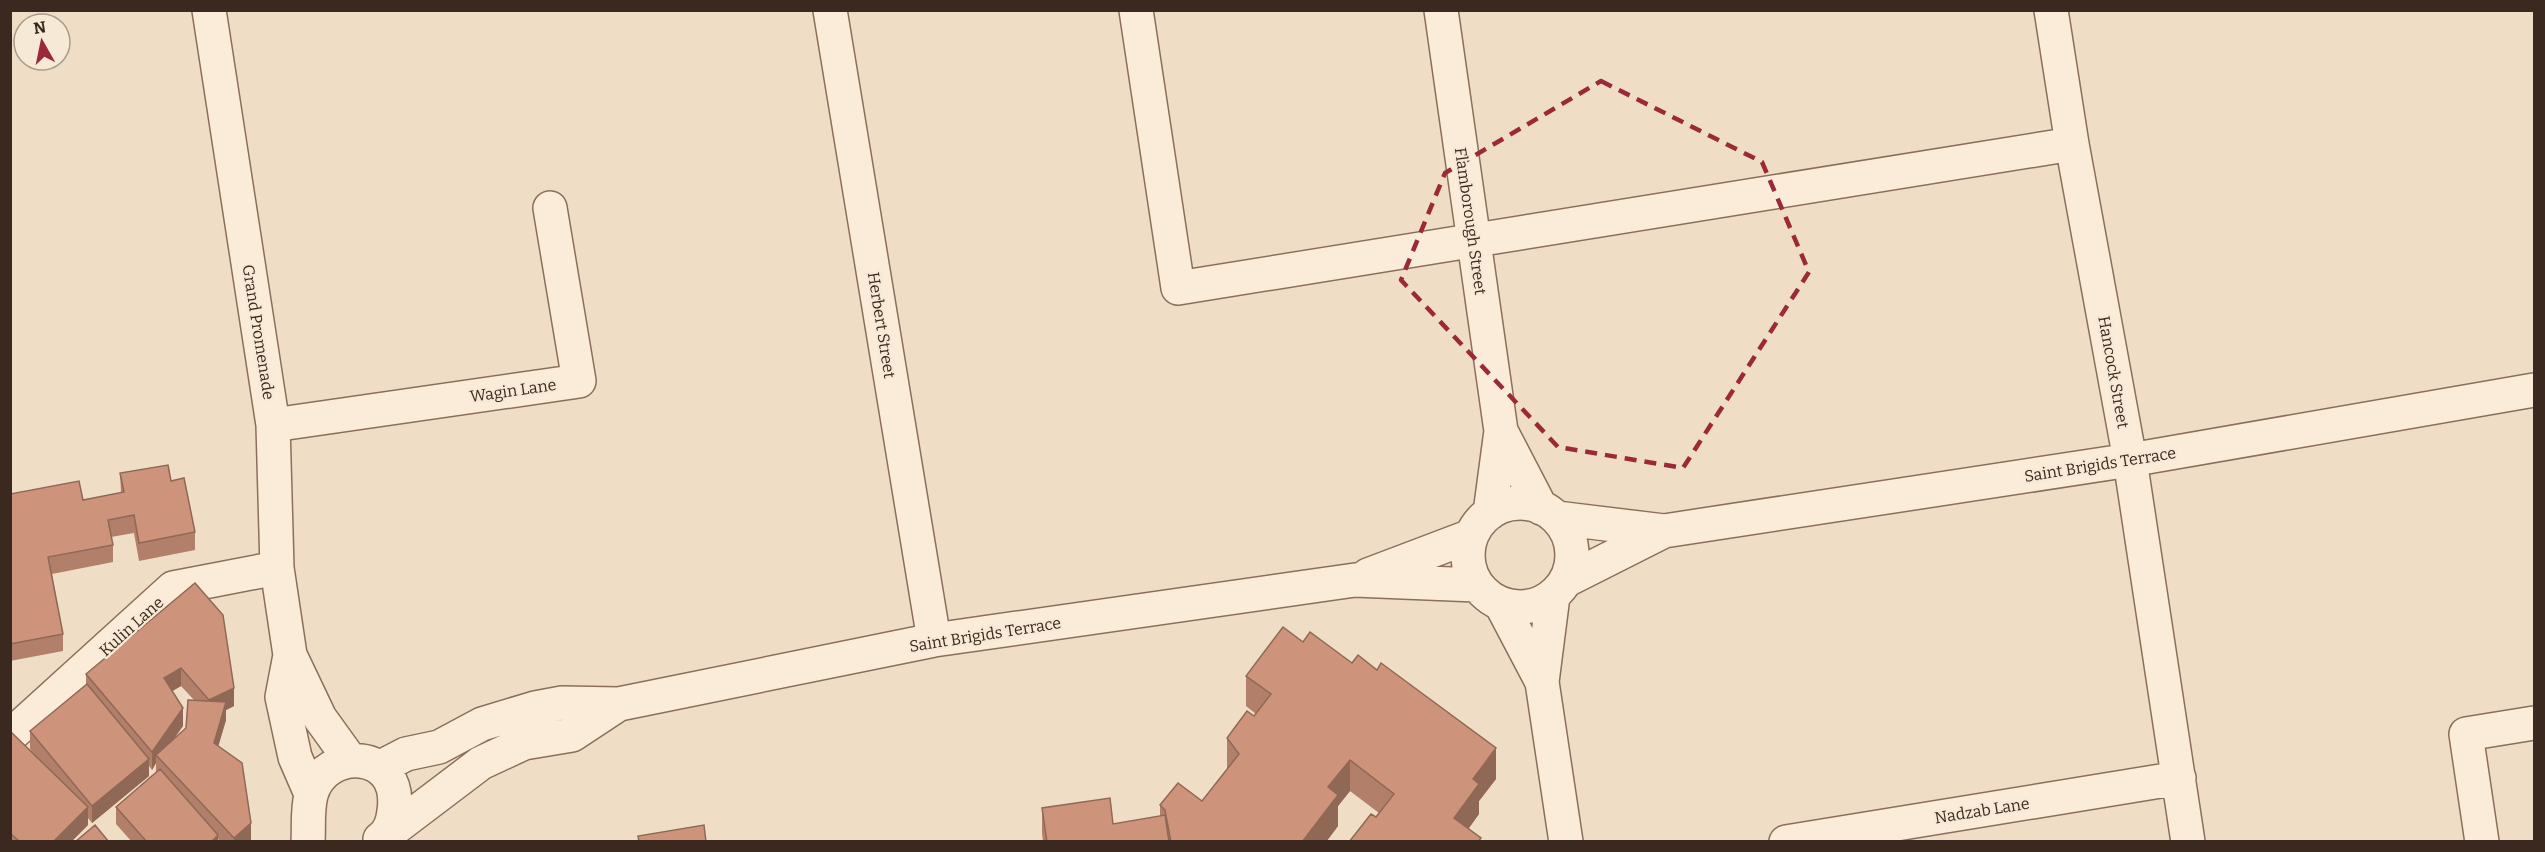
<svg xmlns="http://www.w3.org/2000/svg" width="2545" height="852" font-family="Bitter,serif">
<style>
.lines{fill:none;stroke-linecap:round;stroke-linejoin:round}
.minor-casing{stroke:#8b6f5b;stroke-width:36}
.minor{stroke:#faecd9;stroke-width:33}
.wall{fill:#b17f6a;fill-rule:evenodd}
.shaded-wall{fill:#906856}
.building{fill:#ce947b;stroke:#906856;stroke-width:1.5}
.marked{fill:none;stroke:#9b2937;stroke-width:4.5;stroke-dasharray:12 8;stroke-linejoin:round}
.labels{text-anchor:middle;stroke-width:4.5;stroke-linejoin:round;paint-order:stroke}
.street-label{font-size:16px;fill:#3b291f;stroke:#f6e9d5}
</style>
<rect width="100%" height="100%" fill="#efdec5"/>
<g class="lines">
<defs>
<path id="minor" d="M209 10 273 425 277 568 290 655 282 697 295 757 311 794
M830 10 934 640
M1136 10 1178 288 2072 144
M1441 10 1501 431 1490 513
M2051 10 2072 144 2130 460 2188 842
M273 425 579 381 550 208
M1501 431 1541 508
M1468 555a52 52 0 1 1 104 0a52 52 0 1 1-104 0Z
M1557 518 1664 531 2130 460 2534 390
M1368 575 1471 536
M1565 581 1664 531
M1553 596 1542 682 1566 842
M1501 604 1542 682
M290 655 320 718 351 761
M10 736 173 588 277 568
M381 767 406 754 439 747 482 724 535 708 562 703 619 704 934 640 1355 580 1476 585
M386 835 481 763 524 743 572 735 619 704
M308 842C309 826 307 811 311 795 324 746 403 748 394 811 393 821 389 833 380 839
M1786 842 2179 778
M2482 842 2466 734 2534 723"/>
</defs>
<!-- minor casing -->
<use href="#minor" class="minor-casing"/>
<!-- minor -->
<use href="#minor" class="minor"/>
</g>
<!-- wall -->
<path class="wall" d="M120 473 171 481 195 532V550L139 561 134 533 111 537 113 545V562L52 574 63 634V651L10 661V494L83 500 121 493Z
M195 583 234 706 226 710V720L218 746 251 840 250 842H221L218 839V842H132L116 824V807L156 772V763L152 770 149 766V776L92 823 88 818V825L71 842H10V731L35 755 30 749V731L86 685V674ZM181 686 194 700 186 728 172 740 183 726 172 691Z
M1303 642 1496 779 1479 801V814L1468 829 1481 842 1376 817 1379 813 1350 791 1338 806V826L1326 842H1043L1042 833V808L1113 824 1160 816V805L1202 801 1227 769V738L1256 714 1246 706V676Z"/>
<!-- shaded-wall -->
<path class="shaded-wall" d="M181 668V686L164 696V678Z
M234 688V706L226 710V720L214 761 209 718V700Z
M183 708V726L160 759 156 755V763L152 770V752Z
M1496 748V779L1479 801V814L1459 842 1454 818 1473 779Z
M149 759V776L92 823V806Z
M1350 760V791L1338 806V826L1326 842H1302L1328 787Z
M88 807V825L71 842H53Z
M251 823V840L250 842H234V838Z
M218 835V842H211Z"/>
<!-- building -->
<path class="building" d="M168 465 171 481 184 478 195 532 139 543 134 515 108 520 113 545 48 557 63 634 10 644V494L79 481 83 500 124 492 120 473Z
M195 583 223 615 234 688 209 700 181 668 164 678 183 708 152 752 86 674Z
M1283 627 1303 642 1310 632 1352 663 1358 655 1377 670 1381 663 1496 748 1473 779 1479 784 1454 818 1481 838 1478 842H1349L1371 814 1376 817 1394 794 1350 760 1328 787 1338 795 1302 842H1171L1165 810 1160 805 1178 783 1202 801 1239 754 1227 738 1247 711 1254 716 1271 694 1246 676Z
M87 684 149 759 92 806 30 731Z
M188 700 226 702 214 743 242 763 251 823 234 838 156 755 186 728Z
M10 731 88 807 53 842H20L10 833Z
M160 769 218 835 211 842H147L116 807Z
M1110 798 1113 824 1165 815 1169 842H1047L1042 808Z
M95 825 109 842H75Z
M704 825 706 842H639L638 836Z"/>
<!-- marked area -->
<path class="marked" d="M1601 81 1762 162 1809 272 1683 468 1558 447 1401 280 1445 173Z"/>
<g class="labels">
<!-- street labels -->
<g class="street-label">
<text transform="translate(1471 221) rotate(82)" y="6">Flamborough Street</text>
<text transform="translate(882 325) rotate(81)" y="6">Herbert Street</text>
<text transform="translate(259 332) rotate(81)" y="6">Grand Promenade</text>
<text transform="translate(2114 372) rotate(80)" y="6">Hancock Street</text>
<text transform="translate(513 390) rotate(-8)" y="6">Wagin Lane</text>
<text transform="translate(2100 464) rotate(-9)" y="6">Saint Brigids Terrace</text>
<text transform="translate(131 626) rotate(-42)" y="6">Kulin Lane</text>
<text transform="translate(985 634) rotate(-9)" y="6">Saint Brigids Terrace</text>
<text transform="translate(1982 810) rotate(-9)" y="6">Nadzab Lane</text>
</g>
</g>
<!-- border -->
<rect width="2545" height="852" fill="none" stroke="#3b291f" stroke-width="24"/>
<!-- north arrow -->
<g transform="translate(42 42) rotate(351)"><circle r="28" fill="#f6e9d5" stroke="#ab9c8c" stroke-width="1.5"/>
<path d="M0-4.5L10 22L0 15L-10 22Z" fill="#9b2937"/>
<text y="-9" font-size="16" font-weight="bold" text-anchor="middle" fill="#3b291f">N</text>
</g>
</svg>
